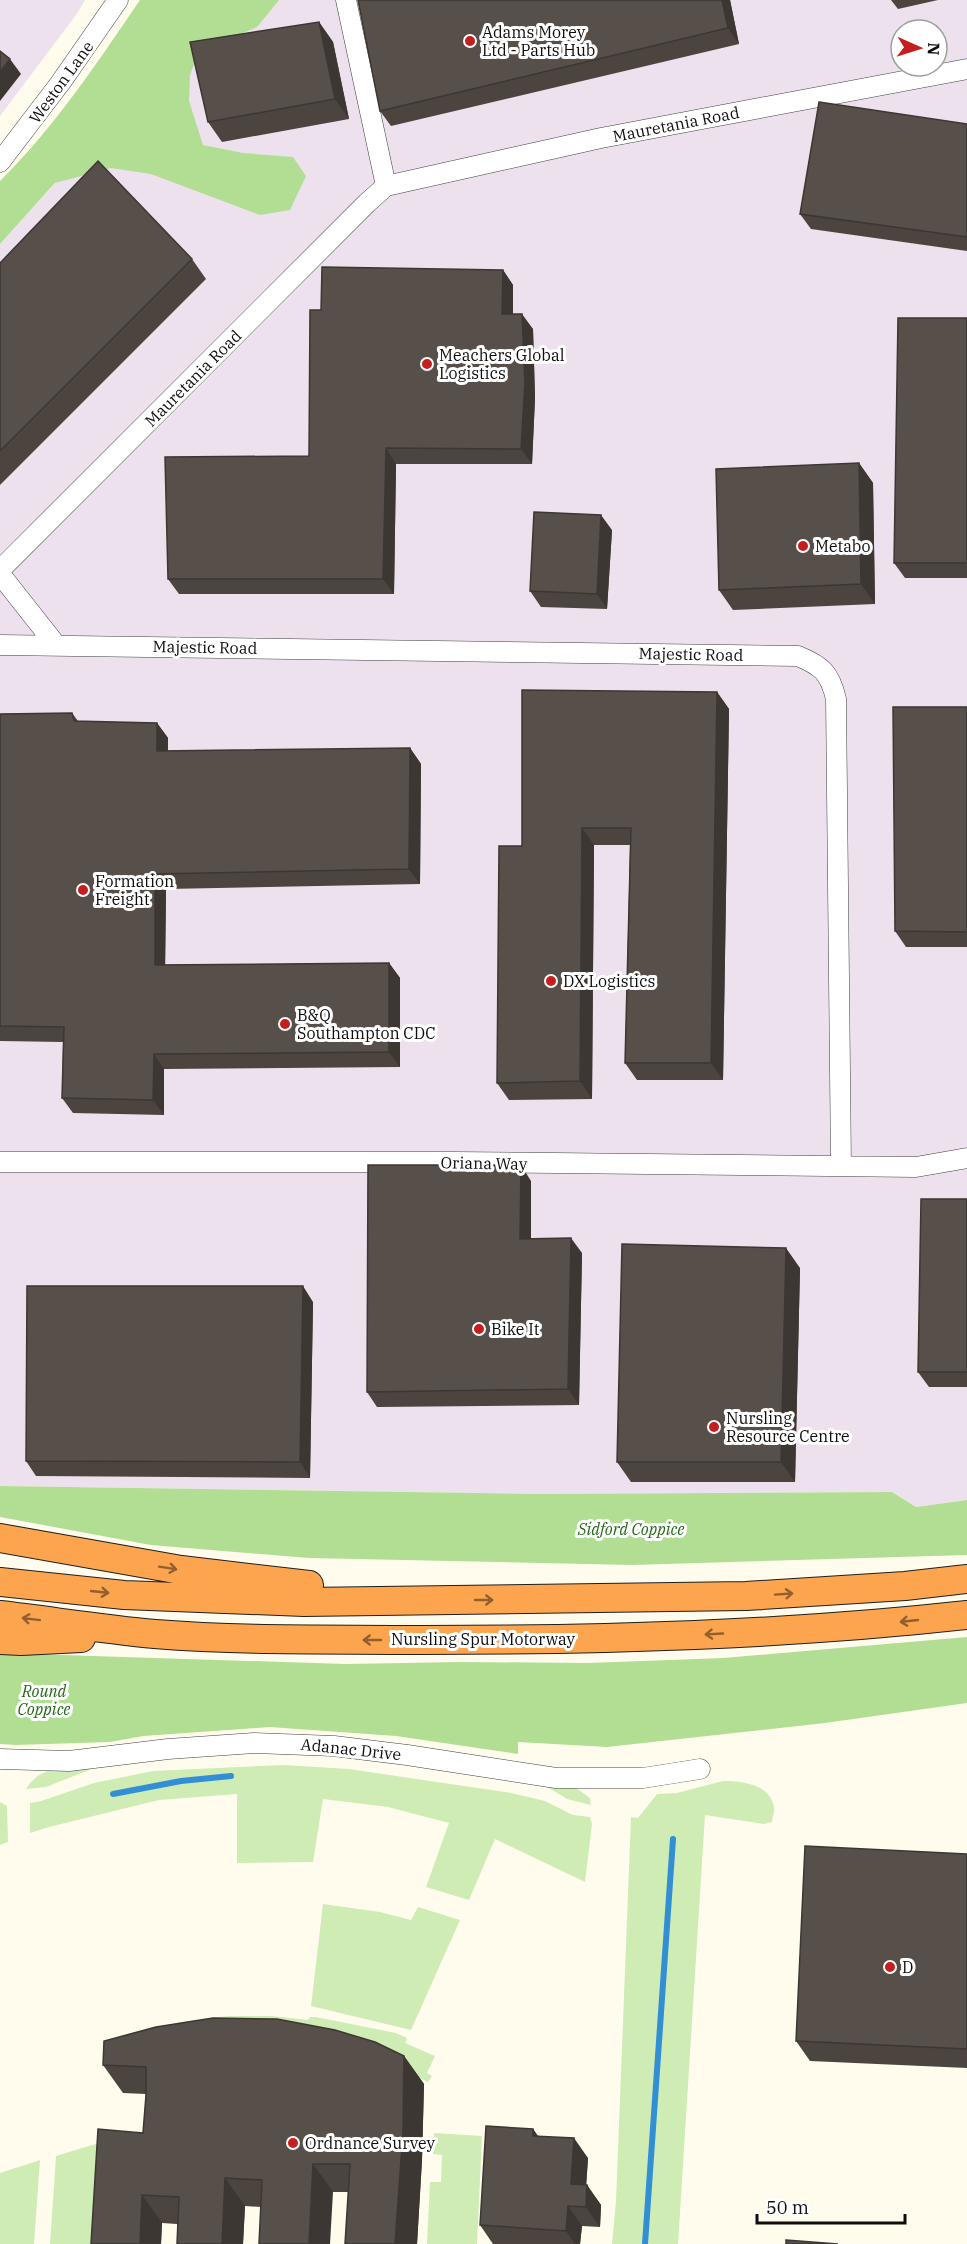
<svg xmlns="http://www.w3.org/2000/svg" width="967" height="2244" font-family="'IBM Plex Serif',serif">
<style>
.industrial{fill:#ece1ed;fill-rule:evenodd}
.green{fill:#cfecb5}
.forest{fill:#b2de93}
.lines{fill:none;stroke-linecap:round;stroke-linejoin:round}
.stream{stroke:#328ed5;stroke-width:6}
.minor-casing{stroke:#404040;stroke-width:21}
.highway-casing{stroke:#1e1e1e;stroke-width:30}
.minor{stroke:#fff;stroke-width:20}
.highway{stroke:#fda44e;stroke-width:28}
.wall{fill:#4b443f}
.shaded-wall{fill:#3d3733}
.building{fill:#574f49;stroke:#3d3733;stroke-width:1.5}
.oneway{stroke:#916031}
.poi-dot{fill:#c61d1f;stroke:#fff;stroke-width:2}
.labels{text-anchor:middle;stroke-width:6;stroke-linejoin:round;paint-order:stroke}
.poi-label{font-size:16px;fill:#0d0d0d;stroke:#fff;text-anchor:start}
.street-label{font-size:16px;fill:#0d0d0d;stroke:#fff}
.park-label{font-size:16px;font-style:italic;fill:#27691a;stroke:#fff}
</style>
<rect width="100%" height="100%" fill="#fffcee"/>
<!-- industrial -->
<path class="industrial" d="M0 0H85L76 15 0 116Z
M222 0H967V1500L916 1507 892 1492 537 1494 0 1486V244ZM901 30H937V66H901Z"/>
<!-- green -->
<path class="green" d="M283 1765 349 1769 511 1793 545 1801 573 1815 590 1817 592 1824 585 1882 495 1839 469 1900 426 1887 449 1823 388 1807 323 1799 313 1862 237 1863V1794L159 1800 49 1827 30 1833V1803L41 1801 94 1783 153 1771Z
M94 1768 46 1787 26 1789C42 1763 67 1769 94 1768Z
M723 1781C742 1781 771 1784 774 1808 775 1812 772 1818 772 1822L764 1824 705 1815 678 2244H612L616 2201 631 1817 638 1818 657 1794 677 1793Z
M544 1785 576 1788 590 1798 591 1805 567 1799Z
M0 1802 7 1806 8 1842 0 1845Z
M323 1904 380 1912 411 1920 418 1907 460 1920 411 2030 311 2006Z
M229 2016H272L308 2020 310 2017H316L396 2033 407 2038 405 2043 435 2056 427 2073 432 2076 428 2082 391 2065 107 2044C148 2028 185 2020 229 2016Z
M434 2133 482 2136 477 2244H427L430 2182H441L442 2155 433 2154Z
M102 2142 107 2244H50L56 2156Z
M40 2160 34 2244H0V2173Z"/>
<!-- forest -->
<path class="forest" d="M140 0H279L257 27 199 51 190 75 189 101 203 145 243 153 293 157 306 176 290 210 260 215 151 174 111 168 55 183 0 244V181C54 128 97 63 140 0Z
M0 1486 537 1494 892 1492 916 1507 967 1500V1555L632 1565 309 1558 151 1545 0 1517Z
M967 1637V1703L825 1723 607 1747 518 1742V1754L396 1736 270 1727 143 1736 110 1742 16 1745 0 1744V1653L345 1664 462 1662 588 1663 723 1658Z"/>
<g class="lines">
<!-- stream -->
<path class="stream" d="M113 1794 181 1781 231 1776
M645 2244 673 1839"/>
<defs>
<path id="minor" d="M346 0 386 186
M0 162 61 82 118 0
M0 570 367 203 386 186 601 138 967 69
M0 574 56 645
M0 645 798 656C822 666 830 673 836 699L841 1165
M0 1162H454L916 1167 967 1158
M0 1759 69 1761 168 1749 254 1743 334 1746 407 1755 556 1778H643L700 1769"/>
<path id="highway" d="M0 1538 181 1570 309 1585
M0 1582 124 1595 304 1602 746 1596 905 1586 967 1579
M0 1615C51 1621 103 1629 155 1634 244 1641 333 1639 422 1640 604 1640 786 1635 967 1615
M0 1640 21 1641 81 1638"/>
</defs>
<!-- minor casing -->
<use href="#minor" class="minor-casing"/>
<!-- highway casing -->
<use href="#highway" class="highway-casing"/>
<!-- minor -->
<use href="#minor" class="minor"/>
<!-- highway -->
<use href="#highway" class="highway"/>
</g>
<!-- wall -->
<path class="wall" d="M358 0H730L739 44 391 126 380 111Z
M891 0H938L898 9Z
M319 22 333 42 349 119 222 142 208 122Z
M967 124V251L811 229 800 214Z
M192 259 206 279 0 485V263Z
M503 270 513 285V314L533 329 535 398 532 464H396L394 594H179L168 579 309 456 321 310Z
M967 318V578H905L894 563Z
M859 463 873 483 875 604 733 610 719 590Z
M612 530 607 609 541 607 530 591Z
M717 692 729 709 723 1080H637L625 1063 630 845H594L592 1099 509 1100 497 1083 522 846Z
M967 707V947H906L895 931Z
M72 713 78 721 157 723 168 738V751L410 748 421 764 420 884 166 889 165 965 389 963 400 978V1067L164 1069V1115L73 1113 62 1098 63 1042 0 1041V714Z
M531 1181V1239L582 1253 579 1405 377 1407 367 1392Z
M967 1199V1387H929L918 1372Z
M800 1268 795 1482H631L617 1462Z
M313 1302 310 1478 36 1476 26 1461Z
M967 1854V2068L810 2061 796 2041Z
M404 2056 424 2084 422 2160 417 2244H345L349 2192H333L261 2207 245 2206 243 2244H177V2224L162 2223 161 2244H91L143 2133 146 2094 123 2093 103 2065Z
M533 2129 538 2136 588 2158 586 2185H587L601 2205 600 2227 582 2226 580 2244H493L480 2225Z"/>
<!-- shaded-wall -->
<path class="shaded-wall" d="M722 0H730L739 44 728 28Z
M319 22 333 42 349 119 335 99Z
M10 59 21 74 0 101V72Z
M503 270 513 285V329L502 314Z
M522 314 533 329 535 398 532 464 521 449Z
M386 448 396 464 394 594 383 579Z
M859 463 873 483 875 604 861 584Z
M601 515 612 530 607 609 597 594Z
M717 692 729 709 723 1080 711 1063Z
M157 723 168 738 167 766 157 751Z
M410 748 421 764 420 884 409 869Z
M582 828 594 845 592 1099 580 1081Z
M155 874 166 889 165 980 155 965Z
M389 963 400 978V1067L389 1052Z
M154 1054 164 1069V1115L153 1100Z
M521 1165 531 1181V1254L520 1239Z
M571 1238 582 1253 579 1405 568 1389Z
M786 1248 800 1268 795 1482 781 1462Z
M303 1286 313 1302 310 1478 300 1462Z
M404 2056 424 2084 422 2160 417 2244H395Z
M533 2129 547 2149 533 2136Z
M574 2138 588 2158 585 2204 571 2184Z
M313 2164 333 2192 330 2244H309Z
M225 2178 245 2206 243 2244H222Z
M587 2185 601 2205 600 2227 586 2207Z
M142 2195 162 2223 161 2244H140Z
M568 2206 582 2226 580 2244H575L566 2231Z"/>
<!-- building -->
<path class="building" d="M358 0H722L728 28 380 111Z
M319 22 335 99 208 122 190 42Z
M0 51 10 59 0 72Z
M819 102 967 124V237L800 214Z
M98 161 192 259 0 451V263Z
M322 267 503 270 502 314H522L525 383 521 449 386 448 383 579H168L165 457 309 456 310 310H321Z
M898 318H967V563H894Z
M859 463 861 584 719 590 716 469Z
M534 512 601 515 597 594 530 591Z
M522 690 717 692 711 1063H625L631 828H582L580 1081 497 1083 499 846H522Z
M893 707H967V932L895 931Z
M72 713 74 721 157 723V751L410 748 409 869 155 874V965L389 963V1052L154 1054 153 1100 62 1098 64 1027 0 1026V714Z
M368 1165H521L520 1239 571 1238 568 1389 367 1392Z
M921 1199H967V1372H918Z
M622 1244 786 1248 781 1462H617Z
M27 1286H303L300 1462 26 1461Z
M805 1846 967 1854V2049L796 2041Z
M213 2018 277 2019 335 2030 375 2042 404 2056 403 2132 395 2244H345L350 2164H313L309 2244H259L262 2180 225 2178 222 2244H177L179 2197 142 2195 140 2244H91L98 2129 143 2133 146 2095V2067L103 2065 104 2041 156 2027Z
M486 2126 533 2129V2136L574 2138 571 2184 587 2185 586 2207 568 2206 566 2231 480 2225Z
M786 2240 838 2244H786Z"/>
<!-- one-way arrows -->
<defs><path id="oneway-shaft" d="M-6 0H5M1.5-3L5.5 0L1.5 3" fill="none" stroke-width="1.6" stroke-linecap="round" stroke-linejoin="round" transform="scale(1.5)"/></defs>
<g class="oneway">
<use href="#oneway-shaft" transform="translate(168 1568) rotate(9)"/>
<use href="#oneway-shaft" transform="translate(100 1592) rotate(6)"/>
<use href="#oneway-shaft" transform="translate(784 1594) rotate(-4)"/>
<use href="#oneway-shaft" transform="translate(484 1600)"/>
<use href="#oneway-shaft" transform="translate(31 1619) rotate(-173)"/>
<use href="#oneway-shaft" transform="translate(909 1621) rotate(174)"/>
<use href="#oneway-shaft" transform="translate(714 1634) rotate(177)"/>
<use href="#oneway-shaft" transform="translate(372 1640) rotate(-180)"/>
</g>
<!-- markers -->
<g class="poi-dot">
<circle cx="470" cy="41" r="6"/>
<circle cx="427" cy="364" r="6"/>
<circle cx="803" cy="546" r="6"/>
<circle cx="83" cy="890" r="6"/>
<circle cx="551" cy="981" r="6"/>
<circle cx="285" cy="1024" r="6"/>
<circle cx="479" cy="1329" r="6"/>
<circle cx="714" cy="1427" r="6"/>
<circle cx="890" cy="1967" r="6"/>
<circle cx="293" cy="2143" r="6"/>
</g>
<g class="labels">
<!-- poi labels -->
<g class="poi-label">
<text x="482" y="38">Adams Morey<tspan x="482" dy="18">Ltd - Parts Hub</tspan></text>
<text x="439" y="361">Meachers Global<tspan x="439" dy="18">Logistics</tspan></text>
<text x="815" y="552">Metabo</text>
<text x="95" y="887">Formation<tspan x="95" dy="18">Freight</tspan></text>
<text x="563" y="987">DX Logistics</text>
<text x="297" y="1021">B&amp;Q<tspan x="297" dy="18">Southampton CDC</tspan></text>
<text x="491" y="1335">Bike It</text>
<text x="726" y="1424">Nursling<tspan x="726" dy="18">Resource Centre</tspan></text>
<text x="902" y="1973">D</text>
<text x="305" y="2149">Ordnance Survey</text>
</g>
<!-- street labels -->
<g class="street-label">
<text transform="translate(61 82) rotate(-54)" y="6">Weston Lane</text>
<text transform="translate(676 124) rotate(-11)" y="6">Mauretania Road</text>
<text transform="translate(193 378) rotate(-45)" y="6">Mauretania Road</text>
<text transform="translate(205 647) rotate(1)" y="6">Majestic Road</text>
<text transform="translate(691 654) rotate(1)" y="6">Majestic Road</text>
<text transform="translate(484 1163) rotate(1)" y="6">Oriana Way</text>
<text x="483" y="1645">Nursling Spur Motorway</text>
<text transform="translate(351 1749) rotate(6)" y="6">Adanac Drive</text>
</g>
<!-- park labels -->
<g class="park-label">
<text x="631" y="1535">Sidford Coppice</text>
<text x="44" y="1697">Round<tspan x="44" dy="18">Coppice</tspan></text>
</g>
</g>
<!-- north arrow -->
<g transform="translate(919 48) rotate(93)"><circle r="28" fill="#ffffff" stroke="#9e9e9e" stroke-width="1.5"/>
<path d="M0-4.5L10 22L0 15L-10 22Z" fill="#c61d1f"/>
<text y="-9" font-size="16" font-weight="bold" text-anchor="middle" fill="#0d0d0d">N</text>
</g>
<!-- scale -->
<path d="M757 2214v9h148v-9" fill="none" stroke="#0d0d0d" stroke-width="3"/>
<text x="766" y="2214" font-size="18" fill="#0d0d0d" stroke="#ffffff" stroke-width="4.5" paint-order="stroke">50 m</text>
</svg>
